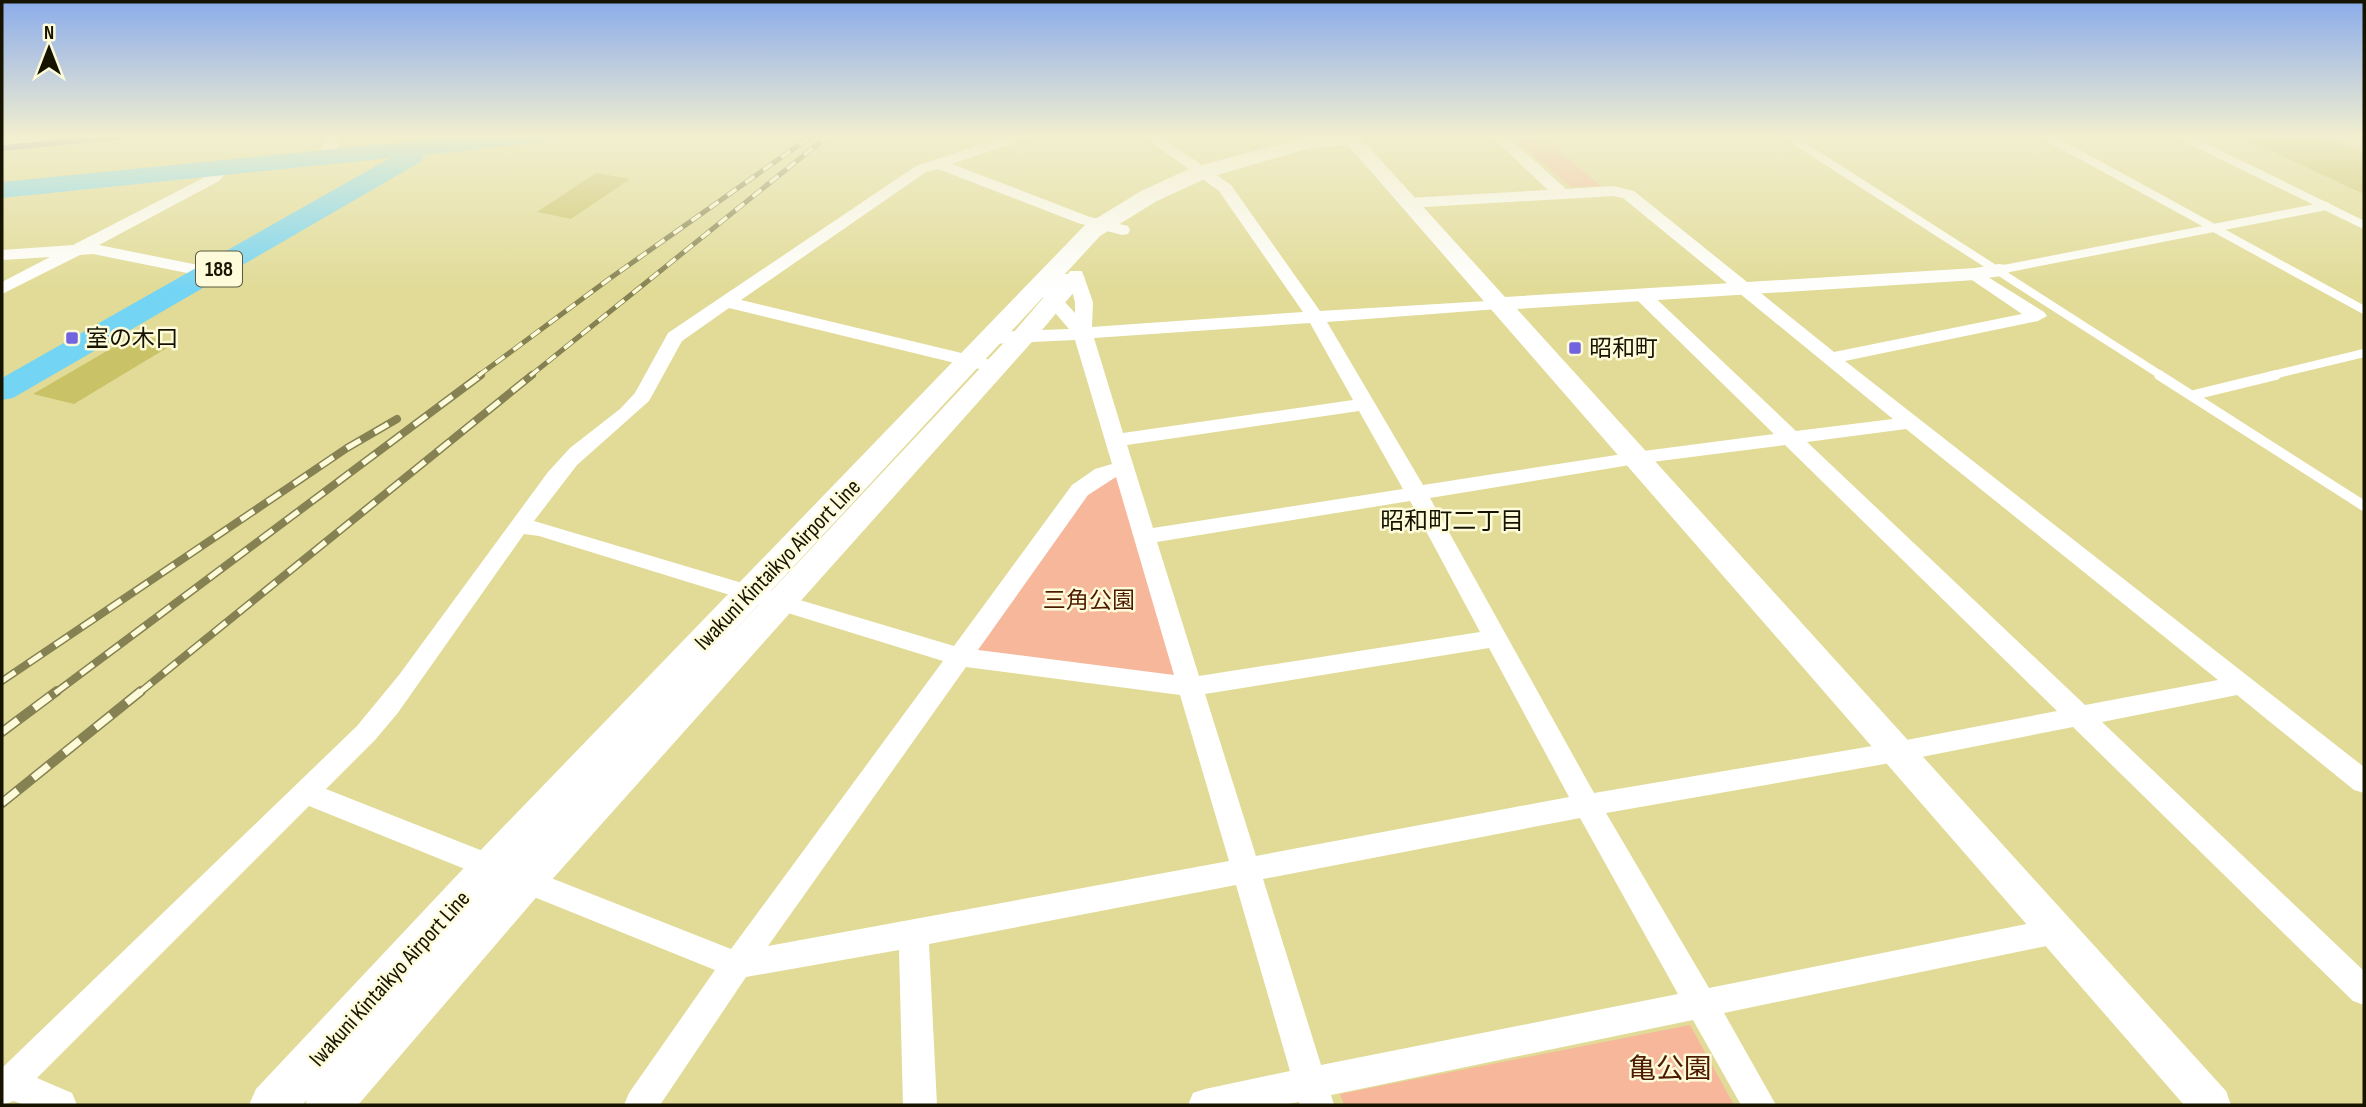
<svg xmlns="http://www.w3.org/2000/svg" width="2366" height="1107" font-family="'Sofia Sans Condensed','Noto Sans JP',sans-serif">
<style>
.green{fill:#f6b79b}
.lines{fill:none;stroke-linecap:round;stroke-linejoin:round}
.stream{stroke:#7776a8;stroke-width:6}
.building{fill:#cac266}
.service-far1{stroke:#fff;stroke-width:8}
.service{stroke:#fff;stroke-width:10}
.minor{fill:#fff;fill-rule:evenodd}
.tertiary{fill:#fff;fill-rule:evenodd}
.secondary{fill:#fff;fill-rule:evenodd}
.trunk{fill:#74d4f4;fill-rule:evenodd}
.rail-far2-casing{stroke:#858152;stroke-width:5}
.rail-far1-casing{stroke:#858152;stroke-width:8}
.rail-casing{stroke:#858152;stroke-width:10}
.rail-far2{stroke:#fdfbd9;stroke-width:3.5;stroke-dasharray:11;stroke-linecap:butt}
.rail-far1{stroke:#fdfbd9;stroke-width:5;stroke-dasharray:16;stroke-linecap:butt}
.rail{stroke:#fdfbd9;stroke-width:7;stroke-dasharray:20;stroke-linecap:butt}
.poi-dot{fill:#7164de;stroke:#fdfbd9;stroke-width:2.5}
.labels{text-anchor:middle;stroke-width:5;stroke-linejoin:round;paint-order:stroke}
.shield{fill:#fdfbd9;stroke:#5b5941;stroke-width:2}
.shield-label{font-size:21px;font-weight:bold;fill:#161400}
.poi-label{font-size:23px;fill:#161400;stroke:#fdfbd9;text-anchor:start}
.street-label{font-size:23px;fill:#161400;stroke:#fdfbd9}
.park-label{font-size:23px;fill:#4f1b00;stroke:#fdfbd9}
.neighbourhood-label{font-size:24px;fill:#161400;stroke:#fdfbd9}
.near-park-label{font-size:28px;fill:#4f1b00;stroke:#fdfbd9}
</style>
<rect width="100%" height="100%" fill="#e1db97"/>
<!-- green -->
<path class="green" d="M1509 135H1540L1601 186 1571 187Z
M1124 471 1192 687 959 657 1080 490Z
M1690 1025 1734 1105H1344L1340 1094Z"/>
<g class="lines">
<!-- stream -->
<path class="stream" d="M2 148 133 135"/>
</g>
<!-- building -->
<path class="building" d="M2236 135H2324L2364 152V194Z
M596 173 630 179 571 219 537 212Z
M136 334 175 343 74 404 33 394Z"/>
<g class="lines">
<!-- service-far1 -->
<path class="service-far1" d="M1786 135 2162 376
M2044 135 2364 310
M2180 135 2364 225
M1999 270 2326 206
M2269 376 2364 353"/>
<!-- service -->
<path class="service" d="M2159 375 2364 506
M2194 395 2276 375"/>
<!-- minor -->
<path class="minor" d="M17 135H68L61 139 2 145V137Z
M328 135H342L334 158 326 163 318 158Z
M1008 135H1030L1028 138 952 164 1090 217 1128 226 1130 230 1128 234 1122 235 1078 223 938 169 926 172 741 300 1003 363 1006 367 1003 371 996 373 729 308 682 341 649 401 577 465 534 521 954 646 1072 485 1095 469 1112 464 1075 340 992 344 983 338 992 332 1069 329 1045 301 1037 283 1040 279H1052L1062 299 1075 313V302L1067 275 1070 271H1082L1093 302 1092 327 1303 312 1219 191 1141 135H1158L1231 185 1320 311 1504 300 1507 304 1498 309 1327 322 1423 485 1636 452 1774 434 1635 298 1632 294 1635 290H1647L1796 431 1893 419 1623 198 1613 196 1408 208 1400 203 1408 198 1548 190 1490 135H1506L1566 189 1613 186 1634 191 1834 352 2022 314 1969 278 1966 274 1975 269 2044 312 2047 316 2038 321 1845 361 2364 767V793L2354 790 2237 695 2102 722 2364 971V1005L2353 1001 2073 727 1896 762 1606 813 1709 988 2056 918 2067 922 2071 931 2067 940 2056 944 1724 1013 1776 1105H1741L1693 1020 1331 1095 1334 1105H1300L1299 1102 1282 1105H1188L1193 1093 1205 1089 1290 1071 1236 885 929 944 937 1105H903L899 950 746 977 660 1105H624L629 1093 715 970 309 806 37 1078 72 1093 77 1105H24L14 1101 2 1105V1068L357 726 399 675 548 472 570 448 620 409 635 393 668 333 916 166ZM1310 323 1353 400 1123 433 1094 338ZM1359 411 1403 489 1153 528 1127 445ZM1906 429 2218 680 2085 705 1807 442ZM1785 445 2057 711 1896 742 1594 793 1430 498 1636 464ZM1116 477 1174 675 978 650 1088 495ZM1410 501 1480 632 1199 676 1157 542ZM524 534 539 536 943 661 731 949 326 789 375 740 397 714ZM1489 648 1569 797 1256 856 1205 694ZM966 667 1180 695 1229 861 768 946ZM1580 818 1678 994 1321 1065 1263 879Z
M223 163 231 168 219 181 99 245 218 269 221 273 218 277 212 278 93 254 80 255 2 294V282L50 257 2 260V250L73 245 209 175 218 165Z"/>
<!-- tertiary -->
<path class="tertiary" d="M1351 135 1359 136 1505 297 1975 268 1999 264 2007 265 2010 270 2007 275 1975 280 1517 309 2226 1091 2231 1105H2184L1347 144 1344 140Z"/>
<!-- secondary -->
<path class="secondary" d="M1358 135 1363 140 1360 144 1310 148 1207 178 1157 201 1100 236 1065 274H1082L1085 279 1031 343 540 893 358 1105H305L307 1100 302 1105H249L256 1089 477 854 1084 226 1141 191 1191 168 1309 136ZM1056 283 1013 333 719 647Z"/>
<!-- trunk -->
<path class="trunk" d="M474 135H558L554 140 546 142 424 155 422 161 13 398 2 400V378L390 158 2 198V182Z"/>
<defs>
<path id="rail-far2" d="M478 376 609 279 813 135
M530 376 829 135"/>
<path id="rail-far1" d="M2 681 347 448 397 419
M55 693 481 375
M139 693 532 375"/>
<path id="rail" d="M2 732 57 691
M2 803 141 691"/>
</defs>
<!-- rail-far2 casing -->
<use href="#rail-far2" class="rail-far2-casing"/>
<!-- rail-far1 casing -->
<use href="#rail-far1" class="rail-far1-casing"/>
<!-- rail casing -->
<use href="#rail" class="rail-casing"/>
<!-- rail-far2 -->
<use href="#rail-far2" class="rail-far2"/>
<!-- rail-far1 -->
<use href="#rail-far1" class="rail-far1"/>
<!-- rail -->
<use href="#rail" class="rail"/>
</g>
<!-- sky -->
<linearGradient id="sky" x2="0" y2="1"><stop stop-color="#8baceb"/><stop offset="0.47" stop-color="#f2efd0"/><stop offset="1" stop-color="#f2efd0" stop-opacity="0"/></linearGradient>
<rect width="2366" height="290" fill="url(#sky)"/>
<!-- markers -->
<g class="poi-dot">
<rect x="65" y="331" width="14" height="14" rx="3.5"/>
<rect x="1568" y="341" width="14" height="14" rx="3.5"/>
</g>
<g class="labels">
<!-- shield labels -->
<rect class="shield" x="196" y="251.5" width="46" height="35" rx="5"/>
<g class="shield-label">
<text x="219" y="276">188</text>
</g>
<!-- poi labels -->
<g class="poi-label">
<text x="86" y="346">室の木口</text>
<text x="1589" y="356">昭和町</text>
</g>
<!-- street labels -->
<g class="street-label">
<text transform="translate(777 564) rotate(-46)" y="8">Iwakuni Kintaikyo Airport Line</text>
<text transform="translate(389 978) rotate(-48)" y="8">Iwakuni Kintaikyo Airport Line</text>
</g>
<!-- park labels -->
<g class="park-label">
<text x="1089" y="608">三角公園</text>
</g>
<!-- neighbourhood labels -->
<g class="neighbourhood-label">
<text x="1452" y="529">昭和町二丁目</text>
</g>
<!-- near-park labels -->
<g class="near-park-label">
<text x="1670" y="1078">亀公園</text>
</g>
</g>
<!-- border -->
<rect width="2366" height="1107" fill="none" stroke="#161400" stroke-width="7"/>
<!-- north arrow -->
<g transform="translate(49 49)" stroke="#fdfbd9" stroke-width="5" paint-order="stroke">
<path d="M0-5L12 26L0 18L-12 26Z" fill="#161400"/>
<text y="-10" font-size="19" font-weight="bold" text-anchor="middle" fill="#161400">N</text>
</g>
</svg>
